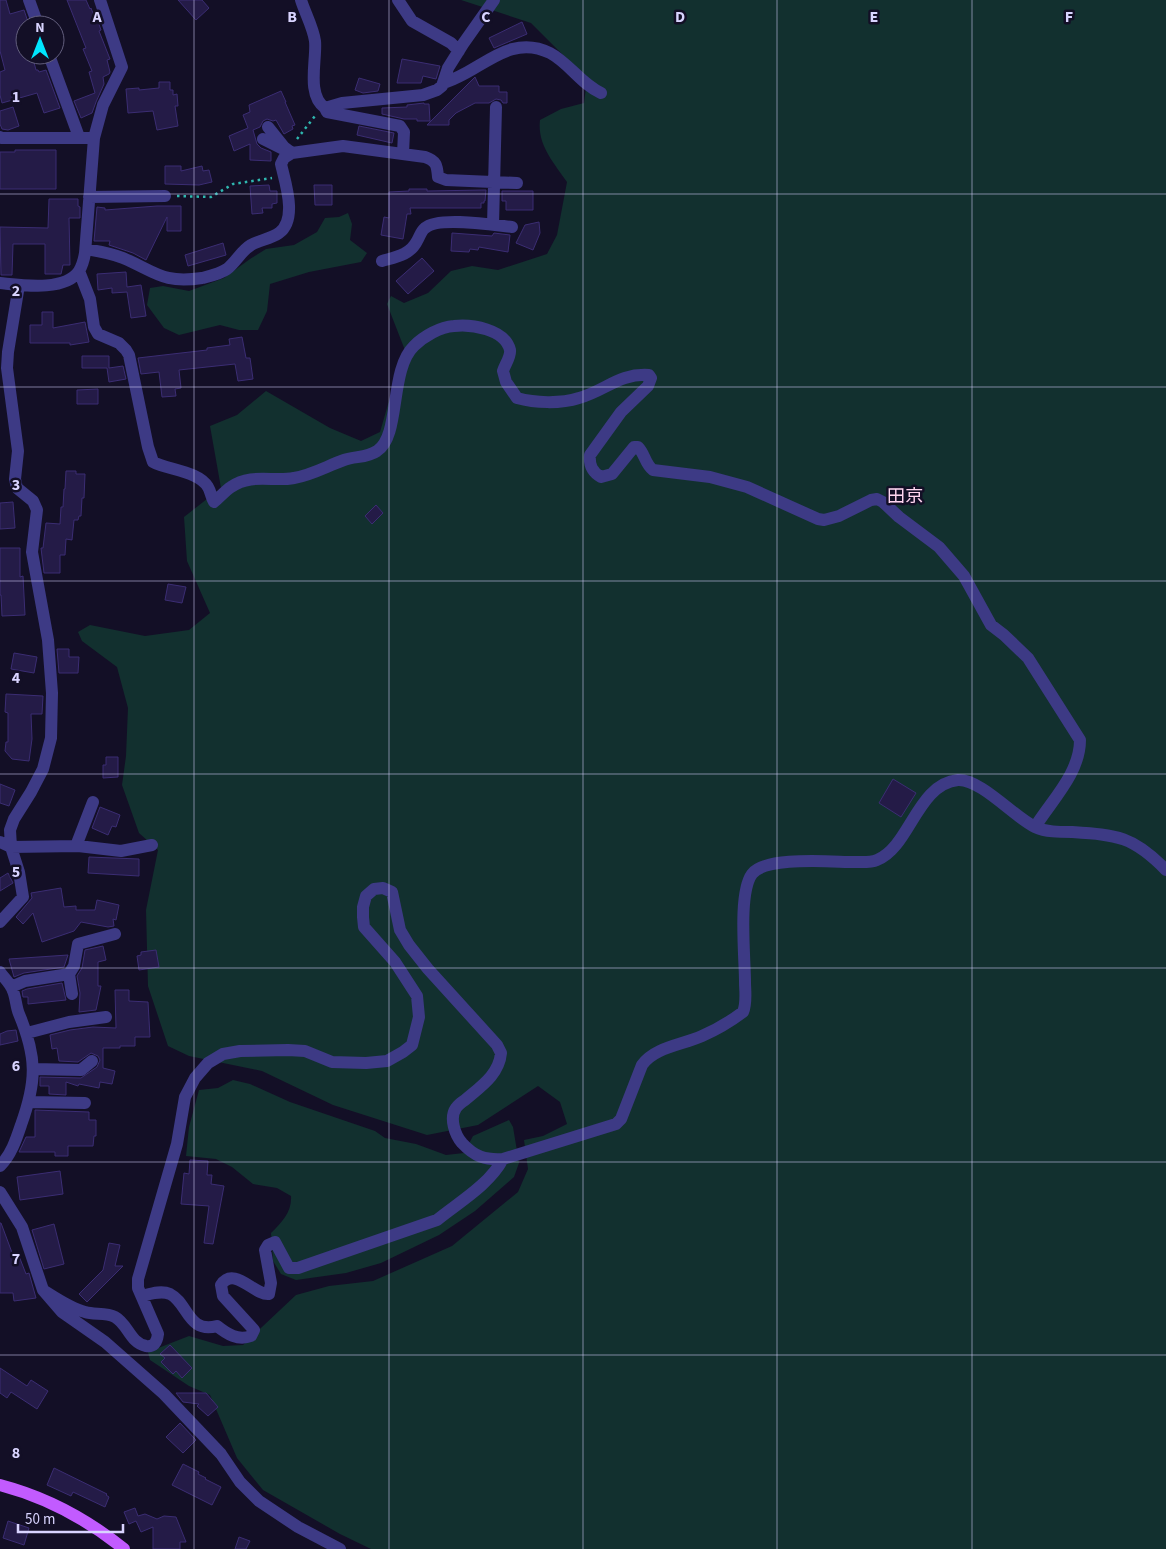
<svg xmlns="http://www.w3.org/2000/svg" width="1166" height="1549" font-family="'Source Sans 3','Noto Sans JP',sans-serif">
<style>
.green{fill:#12302f}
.building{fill:#241b47;stroke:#3b2d73}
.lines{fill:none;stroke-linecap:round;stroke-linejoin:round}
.path{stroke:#2fb8b0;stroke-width:2.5;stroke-dasharray:2.5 4;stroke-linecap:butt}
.minor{stroke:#3d3a85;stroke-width:12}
.major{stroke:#c25bff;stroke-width:12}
.grid{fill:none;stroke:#d9d4ff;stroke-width:1;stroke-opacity:0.55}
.labels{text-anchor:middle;stroke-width:5;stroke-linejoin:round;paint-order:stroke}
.quarter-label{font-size:18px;fill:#ffd6f0;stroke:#130f26}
.grid-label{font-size:16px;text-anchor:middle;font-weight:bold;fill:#d9d4ff;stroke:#130f26;stroke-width:5;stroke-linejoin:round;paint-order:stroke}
</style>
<rect width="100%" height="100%" fill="#130f26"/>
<!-- green -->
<path class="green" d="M461 0H1166V1549H371L340 1534 263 1490 237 1458 210 1395 189 1386 150 1360 148 1352 189 1336 223 1346 243 1345 296 1295 329 1286 373 1281 452 1246 518 1192 528 1169 524 1140 543 1136 567 1124 560 1102 538 1086 478 1125 427 1135 333 1105 262 1071 189 1056 168 1046 148 986 146 910 158 850 139 833 122 785 126 756 128 708 117 667 82 641 78 632 90 625 145 636 189 630 210 613 187 561 184 517 221 488 210 426 237 415 266 391 330 428 361 441 380 432 391 394 408 358 387 304 391 296 404 303 428 293 451 271 472 266 498 270 547 254 557 235 567 182C554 163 537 145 540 120L561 109 584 103 587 79 531 23Z
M348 213 352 224 350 240 367 253 361 262 309 272 270 284 267 311 258 330H239L220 325 179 335 164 328 147 305 150 288 163 286 189 291 224 278 250 259 266 249 294 245 317 232 325 218 339 217Z
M233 1080 250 1084 290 1102 375 1131 385 1138 416 1144 446 1155 464 1153 473 1136 509 1120 513 1127 519 1163 514 1177 475 1211 439 1235 381 1263 346 1273 296 1280 281 1274 273 1261 271 1233C282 1222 292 1212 291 1196L277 1188 253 1184 232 1167 216 1159 186 1156 189 1127 199 1090 218 1088Z"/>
<!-- building -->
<path class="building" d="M0 0H6L10 14 24 10 29 25H25V30L22 31 25 43V55H32L36 70H38L39 72 46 70 60 108 44 113 37 93 2 103 0 95V72L5 70 0 51Z
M67 0H86L90 9 91 8 94 16H96L101 30 99 31 110 59 107 60 110 72 109 74 103 77 104 84 96 102 92 113 81 118 74 101 95 93 89 72 92 71 83 49 86 48Z
M178 0H202L209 8 196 20Z
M522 22 527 34 494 48 489 38Z
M402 59 440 66 436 79 423 76 421 83H397Z
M475 77 479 86H499V92H507V103H503L501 100 496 99 489 103H475L456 113 449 120V125H427Z
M359 78 380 84 378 91 363 93 355 90Z
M159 82H170V90H173V95L177 94 178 106H175L178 126 157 130 153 111 128 113 126 89 139 88V90L159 88Z
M281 91 286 102H285L295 125 292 126 293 129 284 134 276 120 273 121 267 119 263 121 260 127 253 130 257 144 261 148 271 152V161L250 160V144L234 151 229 136 248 128 243 115 250 112 249 105Z
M424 103V104H429L430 121H417V119H404L382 114V108L407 107V105Z
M13 107 19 126 8 130 2 129 0 124V111Z
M359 126 394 133 392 143 357 135Z
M15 150H56V189H0V152H15Z
M165 166H181V171L202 166 203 171 209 170 212 182 199 185 165 184Z
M269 185 270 191H277V203L272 204V208H262L263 213 252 214 250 186Z
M314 185H332V205H315Z
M409 189H427V191L484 190H486L485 201H484V203H481V208H410L411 214H407L403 239 381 235 384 217 389 218V192L409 191Z
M502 191H533V210H506V201H502Z
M49 199H78V206L80 207V218H69L70 265H63L61 274H45V244H13L12 275H1L0 227 48 228Z
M157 206H181V231H167V217L146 260 133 253 109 245 110 241H94L97 207 105 208V210Z
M539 222 540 233 533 250 516 243 525 225Z
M452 233 492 236 494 233 510 235 508 252 479 247 478 250 470 249 469 252 451 251Z
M223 243 226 255 188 266 185 255Z
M422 258 434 271 408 294 396 281Z
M126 272 127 287 141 285 146 316 131 318 127 292 112 293V288L98 290 97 274Z
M42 312H53V328L85 322 89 342 70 345V343H30V325H42Z
M242 337 246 358H250L253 379 238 381 235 364 179 370 181 388 175 389 176 396 162 397 159 372 141 374 138 358 207 350V348L230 345 229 339Z
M82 356H109V368L123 366 126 379 109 382 107 368H82Z
M98 389V404H77V390Z
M66 471H76V474H85L84 498H82L81 516H79L78 520H74L72 540 66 539 65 555H60V573H44L41 548H43L46 523 60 524 61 507H63L64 489H65Z
M13 502 15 528 0 529V503Z
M376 505 383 513 372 524 365 516Z
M0 548H20V577L23 576 25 615 2 616 1 595H0Z
M168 584 186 587 182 603 165 600Z
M57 649H69V657H79L78 673H59Z
M14 653 37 657 34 673 11 669Z
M6 694 43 696 42 714H31L32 739 29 761 12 759 5 751 6 742H8V713L5 712Z
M106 757H118V777L103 778V765H106Z
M893 779 916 793 901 817 879 803Z
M0 784 15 790 9 806 0 803Z
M100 807 120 815 116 827 112 826 108 835 92 828Z
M89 857 139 859V876L88 873Z
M8 873 13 883 0 891V878Z
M61 888 64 907 76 906V910H95L97 900 119 905 116 920 113 919 114 926 108 927 81 922 74 931 42 942 33 913 23 924 16 917 32 898 31 893Z
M103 946 106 960 98 962V986H101L96 1010 79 1012 80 993 77 976 82 968 85 950Z
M156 950 159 967 139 970 137 956 141 955V952Z
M68 955 64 967 24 973 14 977 9 959Z
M62 983 66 1000 28 1004V997H23L22 991 27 989Z
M115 990H129V1001L148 1002 150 1037H135V1046H120V1048H103V1068L115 1071 112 1084 100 1082 99 1088 79 1084 78 1086 66 1082V1095L49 1094V1086H40V1077L81 1078 97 1067 100 1060 98 1056 91 1053 78 1062 59 1061 57 1048 52 1049 50 1035 70 1030 93 1027 116 1028Z
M16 1030 18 1041 0 1045V1034L7 1031Z
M35 1110 89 1112V1120H96V1136H94L93 1146H68V1156H55V1152H19L26 1137H35Z
M190 1160 208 1161 207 1175H212L211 1184 224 1186 213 1244 204 1243 209 1206 181 1204 184 1173 189 1174Z
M60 1171 63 1194 20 1200 17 1177Z
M0 1223H1L14 1258 19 1256 26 1274 29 1273 36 1298 14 1301 13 1293H0Z
M54 1224 64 1264 44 1269 32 1230Z
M109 1243 120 1245 115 1266H123L87 1302 79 1294 103 1270Z
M170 1345 192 1368 182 1378 176 1371 173 1374 161 1362 165 1358 160 1354Z
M0 1368 27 1386 31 1380 48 1391 37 1409 11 1392 7 1398 0 1393Z
M176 1393H206L218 1407 208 1416 197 1406 199 1404 183 1402Z
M180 1423 196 1440 183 1453 166 1437Z
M183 1464 199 1472 198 1474 206 1478 205 1479 221 1487 212 1505 172 1485Z
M54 1468 107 1494 106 1495 109 1497 105 1507 73 1492 71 1496 47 1485Z
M135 1508 138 1516 145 1514 157 1519 164 1516 176 1517 186 1542H180V1549H153V1527L141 1532 136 1521 129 1524 124 1512Z
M8 1521 29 1528 24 1545 3 1538Z
M239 1537 250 1541 246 1549H235Z"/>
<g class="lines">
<!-- path -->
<path class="path" d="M297 139 315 116
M177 196 211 197 233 184 272 178"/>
<!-- minor -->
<path class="minor" d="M29 0 38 25
M301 0C305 13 313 27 315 41 317 59 306 95 325 108
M398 0 412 21 451 43 459 51
M49 55 79 137
M443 83C480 73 508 32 550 53 569 63 581 84 601 93
M268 127 284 147 292 153
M0 137 2 138H94
M263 139 283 149
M403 154 404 132 400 126 327 112 325 108 342 103 423 95 437 90 442 86 448 68 463 44 494 0
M89 197 165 196
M493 225 496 107
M86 249C98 251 111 253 123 258 156 272 163 284 202 278 210 276 220 274 227 269 236 262 241 251 251 245 260 240 270 239 279 233 298 219 285 182 281 164L284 158 292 153 343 146 425 157C437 161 437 166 438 177L446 180 517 183
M382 261C396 257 410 255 417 241 420 236 421 231 425 228 438 216 494 225 512 227
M79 271 90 299 94 327 98 334 119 343 126 350 129 355 148 447 153 462C168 470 199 471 208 487 211 492 211 497 214 502 220 497 225 491 231 487 251 473 273 482 294 478 312 475 327 466 344 460 355 456 367 458 377 451 401 436 389 370 414 346 424 336 440 327 454 326 471 324 505 329 510 350 511 357 505 364 503 371L506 382 517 398C535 403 560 404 579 398 605 391 619 373 649 375L651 378 648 386 621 412 590 455C589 465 592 472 601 477L612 474 634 447H638C645 454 645 464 653 470L710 477 747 487 818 519 824 520 839 516 871 500 877 499 883 502 899 517 939 547 964 576 991 625 1004 635 1028 658 1080 740C1080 773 1052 800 1035 827
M0 283C21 285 65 292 79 271 82 266 84 259 85 253L94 138 103 105 122 67 100 0
M0 842 11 847 78 846 121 851 152 845
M76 846 93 802
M0 922 23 897 19 872 11 847 10 830 14 819 31 792 43 769 51 738 52 693 48 640 32 552 37 510 33 501 17 488 15 479 18 451 7 368 8 352 19 285
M0 972C4 978 11 984 13 991 16 998 16 1007 19 1014 37 1057 37 1081 21 1125 16 1140 11 1155 0 1166
M69 974 72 994
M11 987 25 981 69 974 74 966 78 944 115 934
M27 1033 69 1022 106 1017
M33 1069 81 1070 92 1061
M29 1102 85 1103
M0 1192 22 1227 43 1290 62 1312 105 1342 164 1394 221 1454 240 1482 259 1501 298 1527 340 1549
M43 1290C56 1298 70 1308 85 1312 94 1315 106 1312 115 1317 128 1324 130 1343 146 1346 154 1347 157 1342 158 1334L138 1288V1279L177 1144 185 1097 195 1078 208 1063 223 1054 240 1051 288 1050 305 1051 332 1062 366 1063 387 1061 403 1052 412 1045 419 1017 417 996 395 962 364 927 363 917V907L366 896 374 889 383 888 392 892 400 930 409 945 428 969 497 1045 501 1053C499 1075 480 1087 465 1100 462 1102 458 1105 456 1108 449 1118 455 1135 462 1143 475 1157 485 1160 503 1159L616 1124 621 1119 642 1065C655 1047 682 1045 702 1036 716 1030 731 1021 743 1012 747 1003 745 991 745 982 745 957 738 893 752 874 765 856 832 862 854 862 861 862 870 863 877 860 910 847 917 784 958 780 981 779 1014 817 1035 827 1046 832 1059 832 1072 832 1117 835 1133 836 1166 870
M142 1296C150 1294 161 1290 170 1294 188 1303 188 1334 217 1326 227 1334 238 1341 251 1336L254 1330 223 1296 221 1285C234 1265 255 1296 269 1294L271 1283 265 1250 268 1245 275 1242 289 1268H298L431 1222 437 1220C459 1202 489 1185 503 1159"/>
<!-- major -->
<path class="major" d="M0 1485C46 1497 87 1519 124 1549"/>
</g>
<!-- grid -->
<path class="grid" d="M194 0V1549M389 0V1549M583 0V1549M777 0V1549M972 0V1549M0 194H1166M0 387H1166M0 581H1166M0 774H1166M0 968H1166M0 1162H1166M0 1355H1166"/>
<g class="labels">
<!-- quarter labels -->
<g class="quarter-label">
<text x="905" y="502">田京</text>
</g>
</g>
<g class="grid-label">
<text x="97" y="22">A</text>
<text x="292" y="22">B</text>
<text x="486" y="22">C</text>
<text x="680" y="22">D</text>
<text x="874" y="22">E</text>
<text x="1069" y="22">F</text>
<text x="16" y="102">1</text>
<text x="16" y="296">2</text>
<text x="16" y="490">3</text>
<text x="16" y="683">4</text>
<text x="16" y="877">5</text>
<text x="16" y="1071">6</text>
<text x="16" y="1264">7</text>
<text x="16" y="1458">8</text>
</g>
<!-- north arrow -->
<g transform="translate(40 40)"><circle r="24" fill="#130f26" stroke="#625e7d"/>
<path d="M0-4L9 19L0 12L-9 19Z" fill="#00e5ff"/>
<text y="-8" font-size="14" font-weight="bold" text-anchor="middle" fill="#d9d4ff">N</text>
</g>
<!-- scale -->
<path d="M18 1524v8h105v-8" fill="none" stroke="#d9d4ff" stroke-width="2.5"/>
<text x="25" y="1524" font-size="15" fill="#d9d4ff" stroke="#130f26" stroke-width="4" paint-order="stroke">50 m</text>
</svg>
